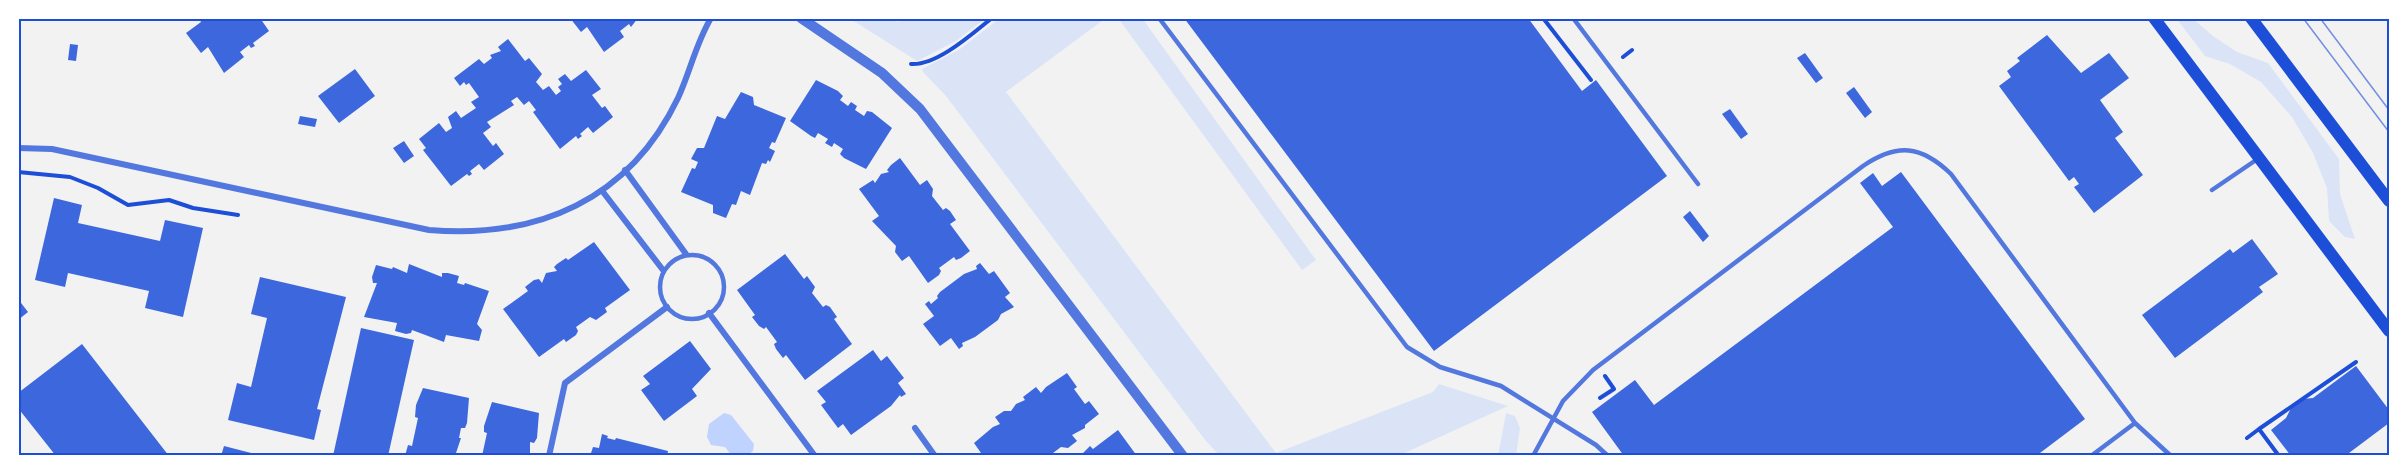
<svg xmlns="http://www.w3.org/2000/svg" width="2407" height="474" font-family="'Exo 2',sans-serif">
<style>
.green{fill:#dbe4f7}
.water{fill:#bfd3fe}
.building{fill:#3d67dc}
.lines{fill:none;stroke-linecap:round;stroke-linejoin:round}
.path{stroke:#1d4ed8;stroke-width:4}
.service{stroke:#5277de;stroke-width:4.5}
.minor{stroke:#5277de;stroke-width:6}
.tertiary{stroke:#5277de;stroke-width:10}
.secondary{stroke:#1d4ed8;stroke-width:12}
.tram{stroke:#7290e2;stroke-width:1.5}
.neatline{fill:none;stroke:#1d4ed8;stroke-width:2}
</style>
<rect width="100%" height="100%" fill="#f2f2f2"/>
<!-- green -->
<path class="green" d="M849 18H888L898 22 901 18H986L956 41 917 61Z
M1000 18H1106L1006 92 1276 453 1433 392 1439 384 1508 406 1398 456H1220L1206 441 946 96 923 72 922 69 960 49Z
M1118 18H1142L1316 260 1302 270Z
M2176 18H2192L2213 36 2237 52 2268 63 2339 159 2340 194 2355 239 2345 237 2329 221 2327 188 2313 153 2292 117 2261 82 2230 64 2205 56Z
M1506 413 1515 416 1520 428 1516 456H1498Z"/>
<!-- water -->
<path class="water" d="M724 413 731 415 754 444 753 451 746 456H732L725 447 711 445 707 437 709 424Z"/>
<!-- building -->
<path class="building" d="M199 18H260L269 31 253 43 255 46 251 48 249 45 240 52 244 57 224 73 208 47 201 53 186 33 201 22Z
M570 18H638L631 27 629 24 620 31 624 37 604 52 587 27 581 32Z
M1184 18H1528L1582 91 1596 80 1667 176 1434 351Z
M2047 35 2081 73 2109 53 2129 78 2100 100 2123 132 2115 138 2143 175 2094 213 2074 187 2079 184 2074 177 2069 181 1999 86 2011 77 2007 71 2020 61 2017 58Z
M508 39 525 61 529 58 542 74 536 82 543 90 549 86 556 95 561 91 558 87 562 84 558 79 565 74 571 81 586 70 601 89 592 95 602 108 605 106 613 117 593 133 588 127 580 134 582 136 578 139 576 136 560 149 533 112 536 110 529 101 524 105 517 97 511 101 514 105 487 122 491 127 483 133 493 146 496 143 504 154 484 170 479 164 470 171 472 174 469 176 467 174 451 186 423 150 426 148 419 139 439 123 446 132 452 128 448 117 456 111 461 118 476 108 471 102 479 97 469 83 466 85 464 82 460 86 454 78 479 59 484 64 492 58 490 55 501 51 498 47Z
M70 44 78 45 76 61 68 60Z
M1805 53 1823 78 1816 83 1797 58Z
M355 69 375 96 339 123 318 96Z
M816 80 838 91 843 96 840 100 848 106 851 102 857 106 855 110 864 116 867 111 872 112 892 128 866 169 844 158 840 154 843 149 834 143 832 147 825 143 828 139 818 133 815 138 811 136 790 121Z
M1854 87 1872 112 1865 118 1846 93Z
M741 92 753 97 754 105 786 118 775 143 772 142 769 148 775 151 770 162 768 160 766 164 762 163 750 195 741 191 736 205 732 204 726 218 713 213V205L681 192 692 168 695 169 698 162 691 159 697 148H704L717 116 725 119Z
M1730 109 1748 134 1741 139 1722 114Z
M300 116 317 119 315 127 298 124Z
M404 141 414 156 404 163 393 148Z
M900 158 920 185 927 180 933 189 932 196 943 210 946 208 950 211 956 220 950 224 970 251 961 258 956 260 954 257 939 268 941 271 939 275 928 283 909 256 902 261 895 252 896 246 872 221 879 216 859 189 873 180 875 183 881 174 889 172 887 170 891 165Z
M1901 172 2085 419 2036 456H1624L1592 412 1635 380 1654 405 1893 227 1860 183 1873 173 1882 186Z
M54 198 82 205 78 223 160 241 165 220 203 228 183 317 145 308 149 291 68 273 65 287 35 280Z
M1690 211 1709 236 1703 242 1683 217Z
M2252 239 2278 274 2259 287 2263 292 2175 358 2142 315 2230 249 2233 253Z
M594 242 630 290 605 308 607 312 596 320 590 317 576 327 578 331 576 335 566 342 564 339 539 357 503 309 528 291 525 287 534 280 539 279 542 283 546 273 557 271 554 267 557 264 566 258 568 260Z
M785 254 804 279 807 276 815 287 812 293 823 307 826 305 830 307 837 317 834 319 852 344 805 380 786 355 783 358 776 349 774 344 777 342 766 327 764 329 759 326 752 317 755 315 737 290Z
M980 263 989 274 994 271 1010 293 1005 297 1014 307 1001 314 998 320 975 337 962 343 963 346 959 349 951 338 940 346 923 324 934 316 925 304 929 301 931 304 938 298 937 296 940 292 964 274 977 269 976 266Z
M409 264 442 277V273H448L459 276 457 283 464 285 465 283 489 291 477 324 482 330 479 341 446 335 444 342 412 330 411 333 406 334 395 331 397 323 364 317 377 283H373L372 277 376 265 392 269 393 267 407 273Z
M260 277 346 297 317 409 321 410 314 440 228 420 237 383 251 387 267 318 251 314Z
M18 299 28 312 18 320Z
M361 328 414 340 409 362 388 456H333Z
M690 341 711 369 692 389 697 396 664 421 641 390 650 384 643 376Z
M82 344 169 456H56L18 408V393Z
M873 350 881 361 887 356 904 378 898 383 906 394 901 397 900 395 891 406 851 435 843 424 838 428 821 405 826 402 817 391Z
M2356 366 2389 410V423L2345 456H2291L2271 430 2286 418 2293 404 2302 399 2313 398Z
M1067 373 1077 387 1074 389 1085 404 1089 401 1099 414 1085 425V428L1072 435 1077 441 1068 448 1061 447 1049 456H985L981 453 974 443 993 427 1000 424 995 417 1004 411H1011L1016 404 1025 400 1023 397 1036 387 1041 393 1046 387Z
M423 388 469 398 467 423 465 428H461L459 438H461L455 456H405L408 445 412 446 418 418 415 417 416 405Z
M492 402 539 413 537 438 534 443 530 442V456H482L487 433 484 432V426Z
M1118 430 1137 456H1080L1090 446 1093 449Z
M602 434 608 436 607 438 615 440 616 438 668 451 667 456H590L593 447 599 448Z
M224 446 259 455V456H221Z"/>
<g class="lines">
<!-- path -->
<path class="path" d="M1543 18 1591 80
M1623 57 1632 50
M911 64C937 66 973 33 992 18
M18 172 70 177 98 188 128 205 169 200 193 208 238 215
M1600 398 1614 389 1605 376
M2247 438 2259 429
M2279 456 2259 429 2356 362"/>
<!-- service -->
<path class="service" d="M1159 18 1407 347 1440 367 1501 386 1596 445 1608 456
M1573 18 1698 184
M2212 190 2259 158
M660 287a32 32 0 1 1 64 0a32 32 0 1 1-64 0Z
M1533 456 1563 401 1593 370 1863 166C1897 143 1921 145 1951 174L2135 423 2171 456
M2091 456 2135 423"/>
<!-- minor -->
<path class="minor" d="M18 148 52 149 429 230C538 239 629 200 678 98 690 72 696 43 711 18
M625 170 686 254
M603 192 663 270
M709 313 815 456
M915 428 935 456
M549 456 565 383 667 307"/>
<!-- tertiary -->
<path class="tertiary" d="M801 18 882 73 920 109 1183 456"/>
<!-- secondary -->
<path class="secondary" d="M2154 18 2389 331
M2251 18 2389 201"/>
<!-- tram -->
<path class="tram" d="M2303 18 2389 132
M2320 18 2389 110"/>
</g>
<!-- border -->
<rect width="2407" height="474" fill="none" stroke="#ffffff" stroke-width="39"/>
<rect x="20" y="20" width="2368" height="434" class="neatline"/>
</svg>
